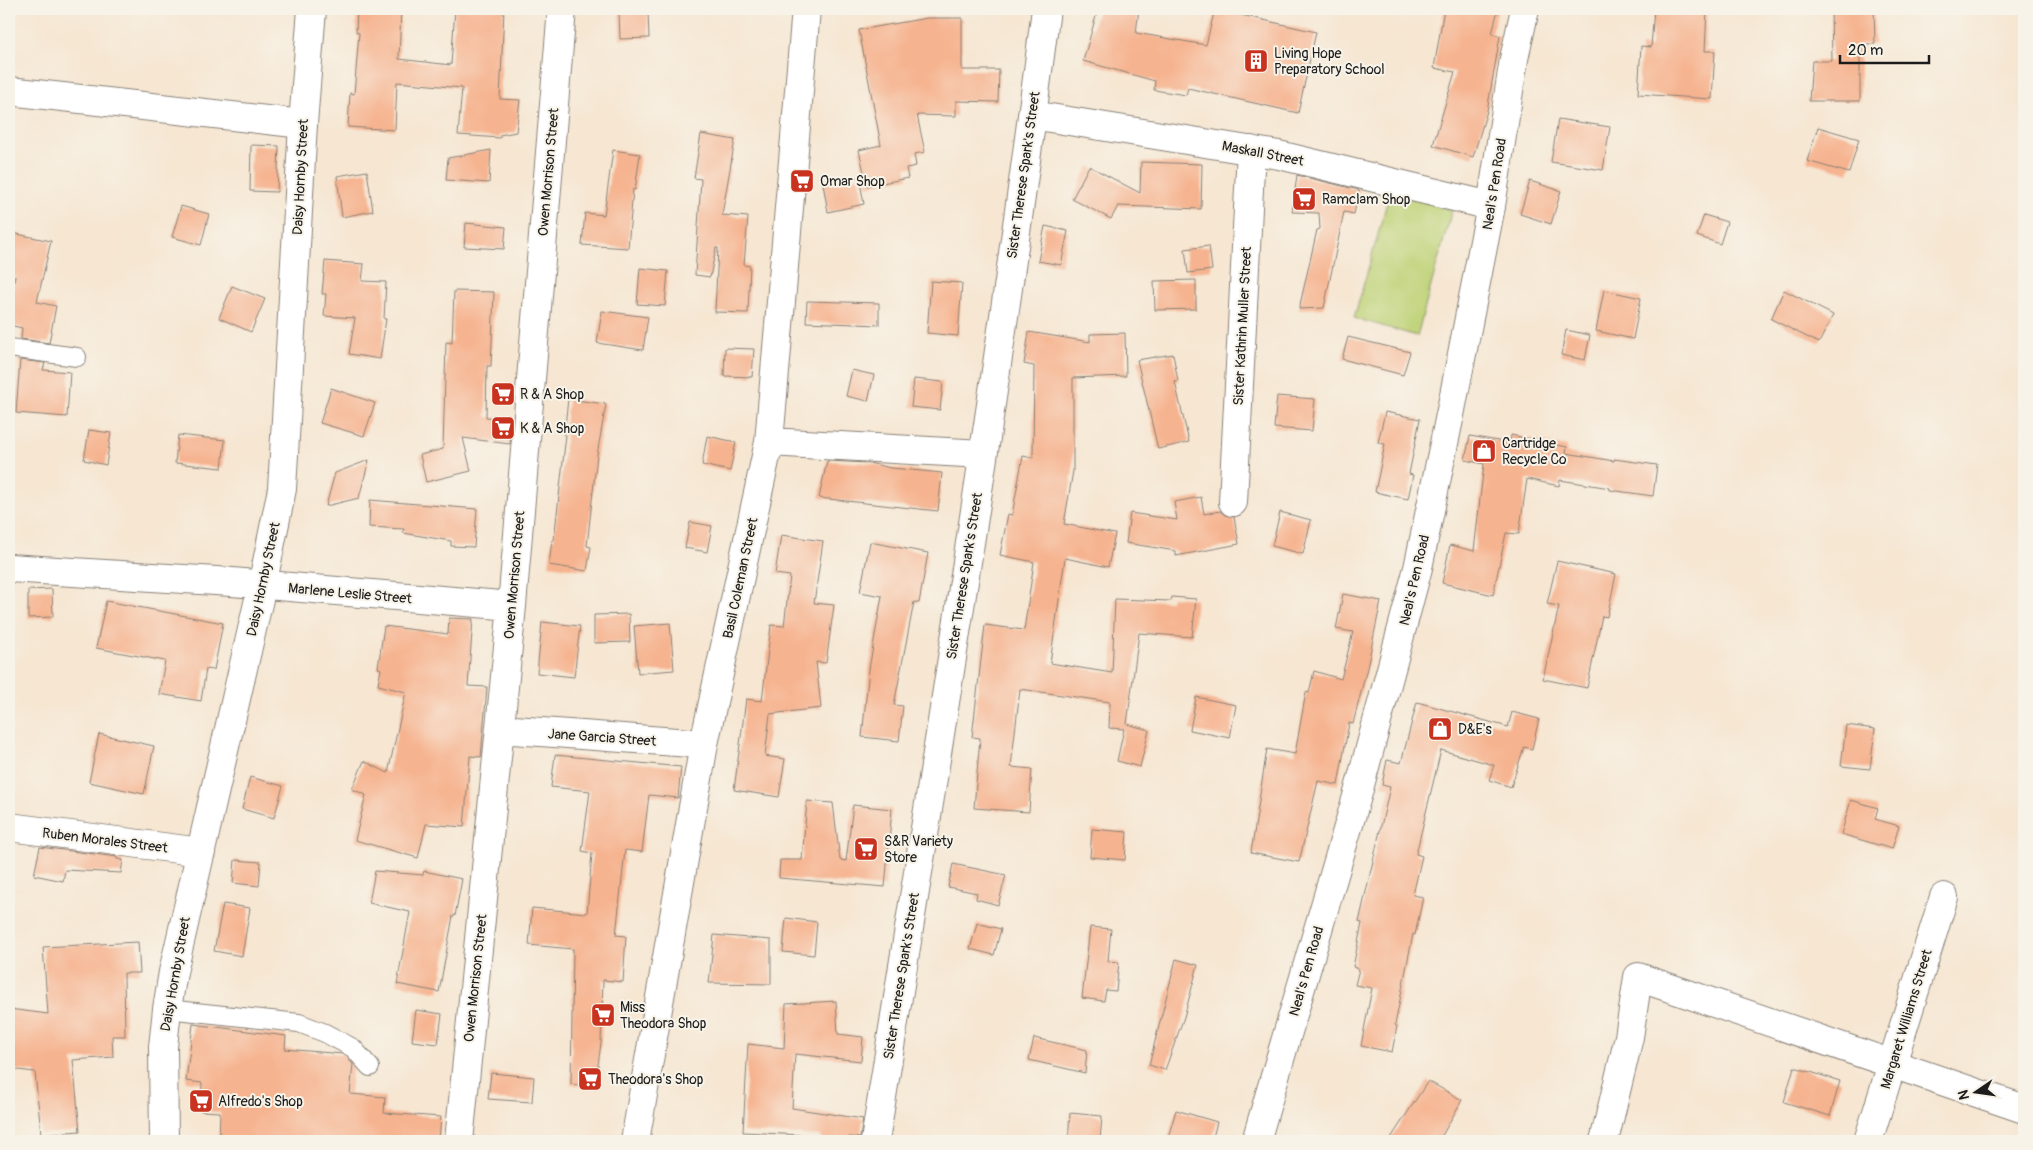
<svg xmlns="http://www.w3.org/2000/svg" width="2033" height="1150" font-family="Pangolin,sans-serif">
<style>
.green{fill:#bed276;stroke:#6d7749}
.building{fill:#f6b38f}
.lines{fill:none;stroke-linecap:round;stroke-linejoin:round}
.service-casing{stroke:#898177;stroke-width:20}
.minor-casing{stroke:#898177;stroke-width:30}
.tertiary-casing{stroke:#898177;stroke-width:30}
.service{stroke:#fff;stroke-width:18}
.minor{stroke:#fff;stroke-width:28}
.tertiary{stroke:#fff;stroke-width:28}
.labels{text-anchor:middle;stroke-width:4;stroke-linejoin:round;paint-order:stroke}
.poi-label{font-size:14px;fill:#1c1c1c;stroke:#f7f3e8;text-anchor:start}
.street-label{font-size:14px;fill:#1c1c1c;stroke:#f7f3e8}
</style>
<rect width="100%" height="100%" fill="#f7f3e8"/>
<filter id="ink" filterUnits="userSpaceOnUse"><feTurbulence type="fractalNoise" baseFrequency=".02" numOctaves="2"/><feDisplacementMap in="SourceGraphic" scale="10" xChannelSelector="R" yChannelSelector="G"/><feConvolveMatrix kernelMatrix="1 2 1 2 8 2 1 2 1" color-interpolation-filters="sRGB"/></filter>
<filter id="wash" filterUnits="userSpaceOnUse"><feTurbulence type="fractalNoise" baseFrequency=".0096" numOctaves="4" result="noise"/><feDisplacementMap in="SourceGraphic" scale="20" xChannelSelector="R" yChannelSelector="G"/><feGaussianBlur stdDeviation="1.12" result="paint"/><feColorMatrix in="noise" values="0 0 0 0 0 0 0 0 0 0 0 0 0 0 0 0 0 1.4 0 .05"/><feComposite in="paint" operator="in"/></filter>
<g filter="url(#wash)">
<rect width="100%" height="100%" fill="#f6e6d2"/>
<!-- green -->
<path class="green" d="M1390 192 1452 210 1417 336 1354 318Z"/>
<g id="blocks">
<!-- building -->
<path class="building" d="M357 9H401L399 59 451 65 455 9H504L500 99 520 100 516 132 500 135V138L458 135 462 88 397 82 395 130 348 127 350 93 354 94 359 33 356 32Z
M1098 9H1139L1136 33 1206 45 1215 9 1316 32 1298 113 1188 88 1186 95 1154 90 1155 81 1083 61Z
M1444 9H1498L1492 34 1500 36 1487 111 1473 157 1433 145 1455 72 1434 68Z
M1654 9H1707L1705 51H1715L1712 99 1638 94 1641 46 1651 47Z
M1831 9H1874L1875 44H1860V101H1809L1812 61H1832Z
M648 11 649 38 620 39 619 12Z
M927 18H962V70H999L998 102 956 101V116L917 115 925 152 914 154 916 166 906 168 908 178 867 186 859 150 881 145 859 30Z
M1558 119 1610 127 1603 170 1551 162Z
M1818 127 1859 139 1849 173 1807 161Z
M701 134 735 140 722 215 748 217 744 265 750 266 748 313 715 312 718 248H716L710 277 695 275 701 179 694 178Z
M251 145 279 146 277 192 250 191Z
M491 150 489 183 446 180 448 158Z
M613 150 640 154 635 190 633 189 628 248 582 245 585 213 604 215Z
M1141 162 1202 164 1201 209 1118 206 1111 219 1072 199 1089 166 1140 193Z
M367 171 373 211 342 217 337 176Z
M1297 175 1359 190 1354 214 1344 212 1324 308 1299 309 1317 230 1320 229 1319 213 1292 212Z
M859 177 864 204 828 212 823 184Z
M1530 181 1561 191 1551 224 1520 214Z
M181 206 209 214 201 245 172 237Z
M1704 215 1727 222 1720 244 1697 236Z
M466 223 506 227 504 249 464 247Z
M1045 226 1068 231 1061 265 1038 261Z
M12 233 51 241 37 302 56 306 49 343 21 339 22 328 9 325V307L15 276 9 275V250Z
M1209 246 1212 270 1188 273 1185 249Z
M325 261 364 264 362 281 386 282 384 319H386L380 359 349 354 355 318 324 316 326 294H322Z
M640 268 668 271 665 306 637 304Z
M1196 280V309L1155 310 1154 281Z
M931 281 962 283 958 336 927 333Z
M232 286 265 299 251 332 219 318Z
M1604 290 1641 298 1633 339 1596 331Z
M1784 290 1833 315 1819 343 1771 319Z
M454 291 494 292 491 366H487L486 417 512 419 510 444 463 438 471 471 426 482 420 455 443 449 446 342 452 343Z
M807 301 879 303V325L806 322Z
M602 311 648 317 643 350 597 343Z
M1566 330 1590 335 1585 360 1561 355Z
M1029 332 1090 342V334L1125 333 1126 376 1073 378V471L1064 524 1115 534 1108 567 1065 558 1050 663 1112 673 1115 599 1171 601 1172 597 1196 599 1192 637 1139 633 1127 724 1149 730 1140 767 1117 761 1124 729 1109 728 1110 702 1020 689 1011 767 1032 769 1029 812 974 808 980 738 972 737 985 625 1024 630 1034 562 1000 555 1008 514 1012 515 1023 456 1033 458 1034 366 1024 364Z
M1348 337 1410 352 1403 375 1342 359Z
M725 348 754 349 752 377 724 376Z
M1173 354 1178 381 1175 382 1189 442 1158 449 1137 360Z
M20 360 45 363 43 370 70 372 67 417 16 413Z
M852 370 874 375 868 401 846 396Z
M914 379 943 382 940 410 911 407Z
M331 388 375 403 364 436 320 423Z
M1277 396 1315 399 1312 431 1274 428Z
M568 399 606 404 597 455 587 546 591 547 587 571 549 565 552 540H554L566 435H564Z
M1385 412 1420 419 1409 474 1413 475 1408 499 1375 492 1385 444 1378 443Z
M89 430 111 433 106 465 84 460Z
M178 435 225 440 222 468 175 463Z
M1511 435 1567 447 1566 453 1614 461V459L1657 465 1653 496 1610 490V488L1560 480 1559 486 1527 479 1519 534 1506 533 1493 595 1442 583 1450 545 1474 551 1484 464 1465 460 1470 436 1510 443Z
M707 436 736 442 730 471 702 465Z
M369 460 359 498 326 506 335 473Z
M827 461 869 463 891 468 942 473 938 511 819 498Z
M1201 497 1204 514 1220 511 1225 515 1234 517 1239 544 1176 556V551L1126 543 1130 513 1177 520 1174 502Z
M370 500 477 509 474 547 451 546V541L403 533 404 529 369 527Z
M1280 512 1311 520 1303 554 1272 546Z
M690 522 712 526 707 552 685 548Z
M781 535 823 541 814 603 834 605 826 663 816 662 821 708 770 714 765 756 785 759 779 797 734 790 746 699 762 701 771 625 784 626 790 576 775 574Z
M870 542 928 553 919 603 914 602 894 705 903 706 899 741 862 737 869 669 882 596 860 592Z
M1557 561 1616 574 1607 617 1602 616 1587 688 1543 679 1559 606 1547 604Z
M52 589 53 617 28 618V590Z
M1343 594 1381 601 1367 668 1353 724 1349 723 1338 785 1318 781 1299 862 1251 853 1267 749 1295 754 1306 692 1309 693 1314 671 1341 679 1353 632 1336 629Z
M106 601 223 623 214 670 206 669 201 701 159 694 165 661 96 648Z
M629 614 630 642 594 643V615Z
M449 618 473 619 468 686 487 687 481 757 470 756 464 827 426 824 418 858 355 840 366 795 352 789 364 761 388 773 406 692 378 685 381 669 378 668 384 626 448 634Z
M542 622 580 626 574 677 537 673Z
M670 623 674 670 638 673 634 626Z
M1196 697 1236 705 1230 738 1190 730Z
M1417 702 1508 727 1512 712 1539 719 1532 749 1524 747 1511 787 1489 780 1494 765 1441 750 1416 854 1422 856 1413 895 1423 897 1415 935 1413 934 1395 1025 1397 1026 1392 1052 1361 1046 1372 988 1355 985 1359 969 1353 967 1362 923 1359 922 1390 787 1382 785 1387 760 1401 763Z
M1846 725 1875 729 1870 769 1841 766Z
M99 734 154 746 144 794 89 782Z
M555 755 681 767 678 798 649 795 642 852 625 850 616 935 626 936 623 982 603 980 601 1043 595 1088 571 1084 573 949 529 945 532 908 587 913 592 853 582 851 590 791 551 787Z
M250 777 283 786 274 818 242 809Z
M1851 800 1878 808 1875 819 1899 826 1892 849 1841 834Z
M807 801 833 803 840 860 846 861 853 805 892 809 885 887 779 878 780 860H802Z
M1092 829 1127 832 1125 860 1090 857Z
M40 847 117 857V859L123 860 121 873 65 870 63 881 34 875Z
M235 860 261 862 259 886 233 883Z
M953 864 1006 875 998 905 976 899 977 893 948 887Z
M375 871 423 875 424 871 462 879 455 916H453L439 992 397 984 410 912 369 903Z
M223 904 250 908 242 956 214 951Z
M786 918 817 922 814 955 783 952Z
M977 923 1001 929 994 955 970 949Z
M1090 927 1111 929 1108 961 1119 962 1116 991 1106 990 1104 1001 1082 998Z
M714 935 771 940V984L709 983Z
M138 942 140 973H124L125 1036H112L113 1057 73 1060 80 1131 41 1134 35 1072 9 1069V1009L48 1014 43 947Z
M1176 959 1198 965 1184 1017 1165 1070 1149 1065Z
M836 1001 838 1034 863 1037 861 1061 795 1054 792 1108 863 1119 860 1138 849 1137 848 1141H836L821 1139V1136L743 1132 748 1044 784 1048 786 1004Z
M416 1010 442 1014 438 1044 412 1041Z
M193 1024 286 1036 285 1049 343 1054 353 1064 350 1094 385 1097 384 1113 441 1117 439 1141H219L220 1112 201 1111 202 1083 186 1081Z
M1034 1038 1087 1050 1085 1073 1029 1060Z
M1794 1067 1840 1081 1830 1116 1784 1102Z
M491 1073 534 1077 532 1102 488 1099Z
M1428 1081 1462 1100 1439 1141H1389Z
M1176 1110 1217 1122 1212 1141H1167Z
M1070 1113 1102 1116 1100 1141H1068Z"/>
</g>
</g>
<g filter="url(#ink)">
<use href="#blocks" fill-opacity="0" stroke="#898177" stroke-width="1"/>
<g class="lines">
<defs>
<path id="service" d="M9 348 77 357
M167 1009 299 1023 325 1033 353 1048 370 1067"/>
<path id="minor" d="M9 91 303 124
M1032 115 1279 155 1491 206
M769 442 983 454
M1233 502 1251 150
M9 568 232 582 512 606
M500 729 704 744
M9 827 201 852
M459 1141 512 606 562 9
M635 1141 704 744 769 442 806 9
M875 1141C935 764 998 387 1046 9
M1604 1141 1629 1037 1638 977 2024 1109
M1868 1141 1944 897"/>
<path id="tertiary" d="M164 1141 163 1047 167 1009 173 972 262 586 282 489 303 124 312 9
M1256 1141 1358 793 1418 568 1451 410 1491 206 1514 59 1525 9"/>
</defs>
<!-- service casing -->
<use href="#service" class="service-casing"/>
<!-- minor casing -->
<use href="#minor" class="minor-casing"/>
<!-- tertiary casing -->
<use href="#tertiary" class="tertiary-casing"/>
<!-- service -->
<use href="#service" class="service"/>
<!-- minor -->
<use href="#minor" class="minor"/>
<!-- tertiary -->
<use href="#tertiary" class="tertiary"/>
</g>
</g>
<!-- icons -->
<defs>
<symbol id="building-square" viewBox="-11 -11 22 22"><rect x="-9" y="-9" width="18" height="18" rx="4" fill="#c8321e" stroke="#f7f3e8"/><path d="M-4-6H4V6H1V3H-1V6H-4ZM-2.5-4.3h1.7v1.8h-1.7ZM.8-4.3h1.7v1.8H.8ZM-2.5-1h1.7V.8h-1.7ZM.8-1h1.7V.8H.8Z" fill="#fff"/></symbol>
<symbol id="supermarket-square" viewBox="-11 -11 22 22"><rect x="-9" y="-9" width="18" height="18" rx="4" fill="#c8321e" stroke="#f7f3e8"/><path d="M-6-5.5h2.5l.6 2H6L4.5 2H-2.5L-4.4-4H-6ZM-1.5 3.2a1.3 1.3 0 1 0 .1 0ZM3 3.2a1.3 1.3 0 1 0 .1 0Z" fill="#fff"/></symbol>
<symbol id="shop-square" viewBox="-11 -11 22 22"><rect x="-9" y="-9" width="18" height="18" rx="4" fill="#c8321e" stroke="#f7f3e8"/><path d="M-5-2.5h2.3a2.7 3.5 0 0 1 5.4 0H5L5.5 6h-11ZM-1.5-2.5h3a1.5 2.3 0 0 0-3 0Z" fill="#fff"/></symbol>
</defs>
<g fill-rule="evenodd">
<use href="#building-square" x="1242" y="47" width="28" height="28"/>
<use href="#supermarket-square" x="788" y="167" width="28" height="28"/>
<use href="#supermarket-square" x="1290" y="185" width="28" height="28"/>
<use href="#supermarket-square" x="489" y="380" width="28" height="28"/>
<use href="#supermarket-square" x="489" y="414" width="28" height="28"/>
<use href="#shop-square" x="1470" y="437" width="28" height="28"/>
<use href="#shop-square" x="1426" y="715" width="28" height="28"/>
<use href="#supermarket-square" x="852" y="835" width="28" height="28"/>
<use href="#supermarket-square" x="589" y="1001" width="28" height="28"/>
<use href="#supermarket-square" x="576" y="1065" width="28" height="28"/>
<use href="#supermarket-square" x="187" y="1087" width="28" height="28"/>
</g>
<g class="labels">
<!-- poi labels -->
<g class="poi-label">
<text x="1274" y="58">Living Hope<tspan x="1274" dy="16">Preparatory School</tspan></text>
<text x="820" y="186">Omar Shop</text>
<text x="1322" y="204">Ramclam Shop</text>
<text x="520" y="399">R &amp; A Shop</text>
<text x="520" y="433">K &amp; A Shop</text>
<text x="1502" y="448">Cartridge<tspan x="1502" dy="16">Recycle Co</tspan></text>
<text x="1458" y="734">D&amp;E's</text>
<text x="884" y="846">S&amp;R Variety<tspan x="884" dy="16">Store</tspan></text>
<text x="620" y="1012">Miss<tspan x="620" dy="16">Theodora Shop</tspan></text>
<text x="608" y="1084">Theodora's Shop</text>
<text x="218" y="1106">Alfredo's Shop</text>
</g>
<!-- street labels -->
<g class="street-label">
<text transform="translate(1263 153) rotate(11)" y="5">Maskall Street</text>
<text transform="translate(548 172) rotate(-85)" y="5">Owen Morrison Street</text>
<text transform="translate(1023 175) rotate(-82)" y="5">Sister Therese Spark's Street</text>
<text transform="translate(300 177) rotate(-87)" y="5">Daisy Hornby Street</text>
<text transform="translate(1494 184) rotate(-81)" y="5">Neal's Pen Road</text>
<text transform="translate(1242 326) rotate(-87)" y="5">Sister Kathrin Muller Street</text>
<text transform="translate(514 575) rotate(-85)" y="5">Owen Morrison Street</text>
<text transform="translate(964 576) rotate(-81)" y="5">Sister Therese Spark's Street</text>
<text transform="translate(740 578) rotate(-78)" y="5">Basil Coleman Street</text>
<text transform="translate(263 579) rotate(-78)" y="5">Daisy Hornby Street</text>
<text transform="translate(1414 580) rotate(-77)" y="5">Neal's Pen Road</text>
<text transform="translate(350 593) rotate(5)" y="5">Marlene Leslie Street</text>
<text transform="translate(602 737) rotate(4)" y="5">Jane Garcia Street</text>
<text transform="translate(105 840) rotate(7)" y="5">Ruben Morales Street</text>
<text transform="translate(1306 971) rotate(-74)" y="5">Neal's Pen Road</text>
<text transform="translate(175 974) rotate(-80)" y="5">Daisy Hornby Street</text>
<text transform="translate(901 976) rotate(-81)" y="5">Sister Therese Spark's Street</text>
<text transform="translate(475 978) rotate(-84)" y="5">Owen Morrison Street</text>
<text transform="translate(1906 1019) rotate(-73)" y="5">Margaret Williams Street</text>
</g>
</g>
<!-- margin -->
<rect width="2033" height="1150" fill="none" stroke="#f7f3e8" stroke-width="30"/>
<!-- north arrow -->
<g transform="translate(1976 1092) rotate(257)" stroke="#f7f3e8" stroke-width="4" paint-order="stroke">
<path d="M0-4L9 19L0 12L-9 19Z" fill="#1c1c1c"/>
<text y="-8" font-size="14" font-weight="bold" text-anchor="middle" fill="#1c1c1c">N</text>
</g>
<!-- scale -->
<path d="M1840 55v8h89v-8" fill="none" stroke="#1c1c1c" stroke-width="2.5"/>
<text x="1848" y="55" font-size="15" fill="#1c1c1c" stroke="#f7f3e8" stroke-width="4" paint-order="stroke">20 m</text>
</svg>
